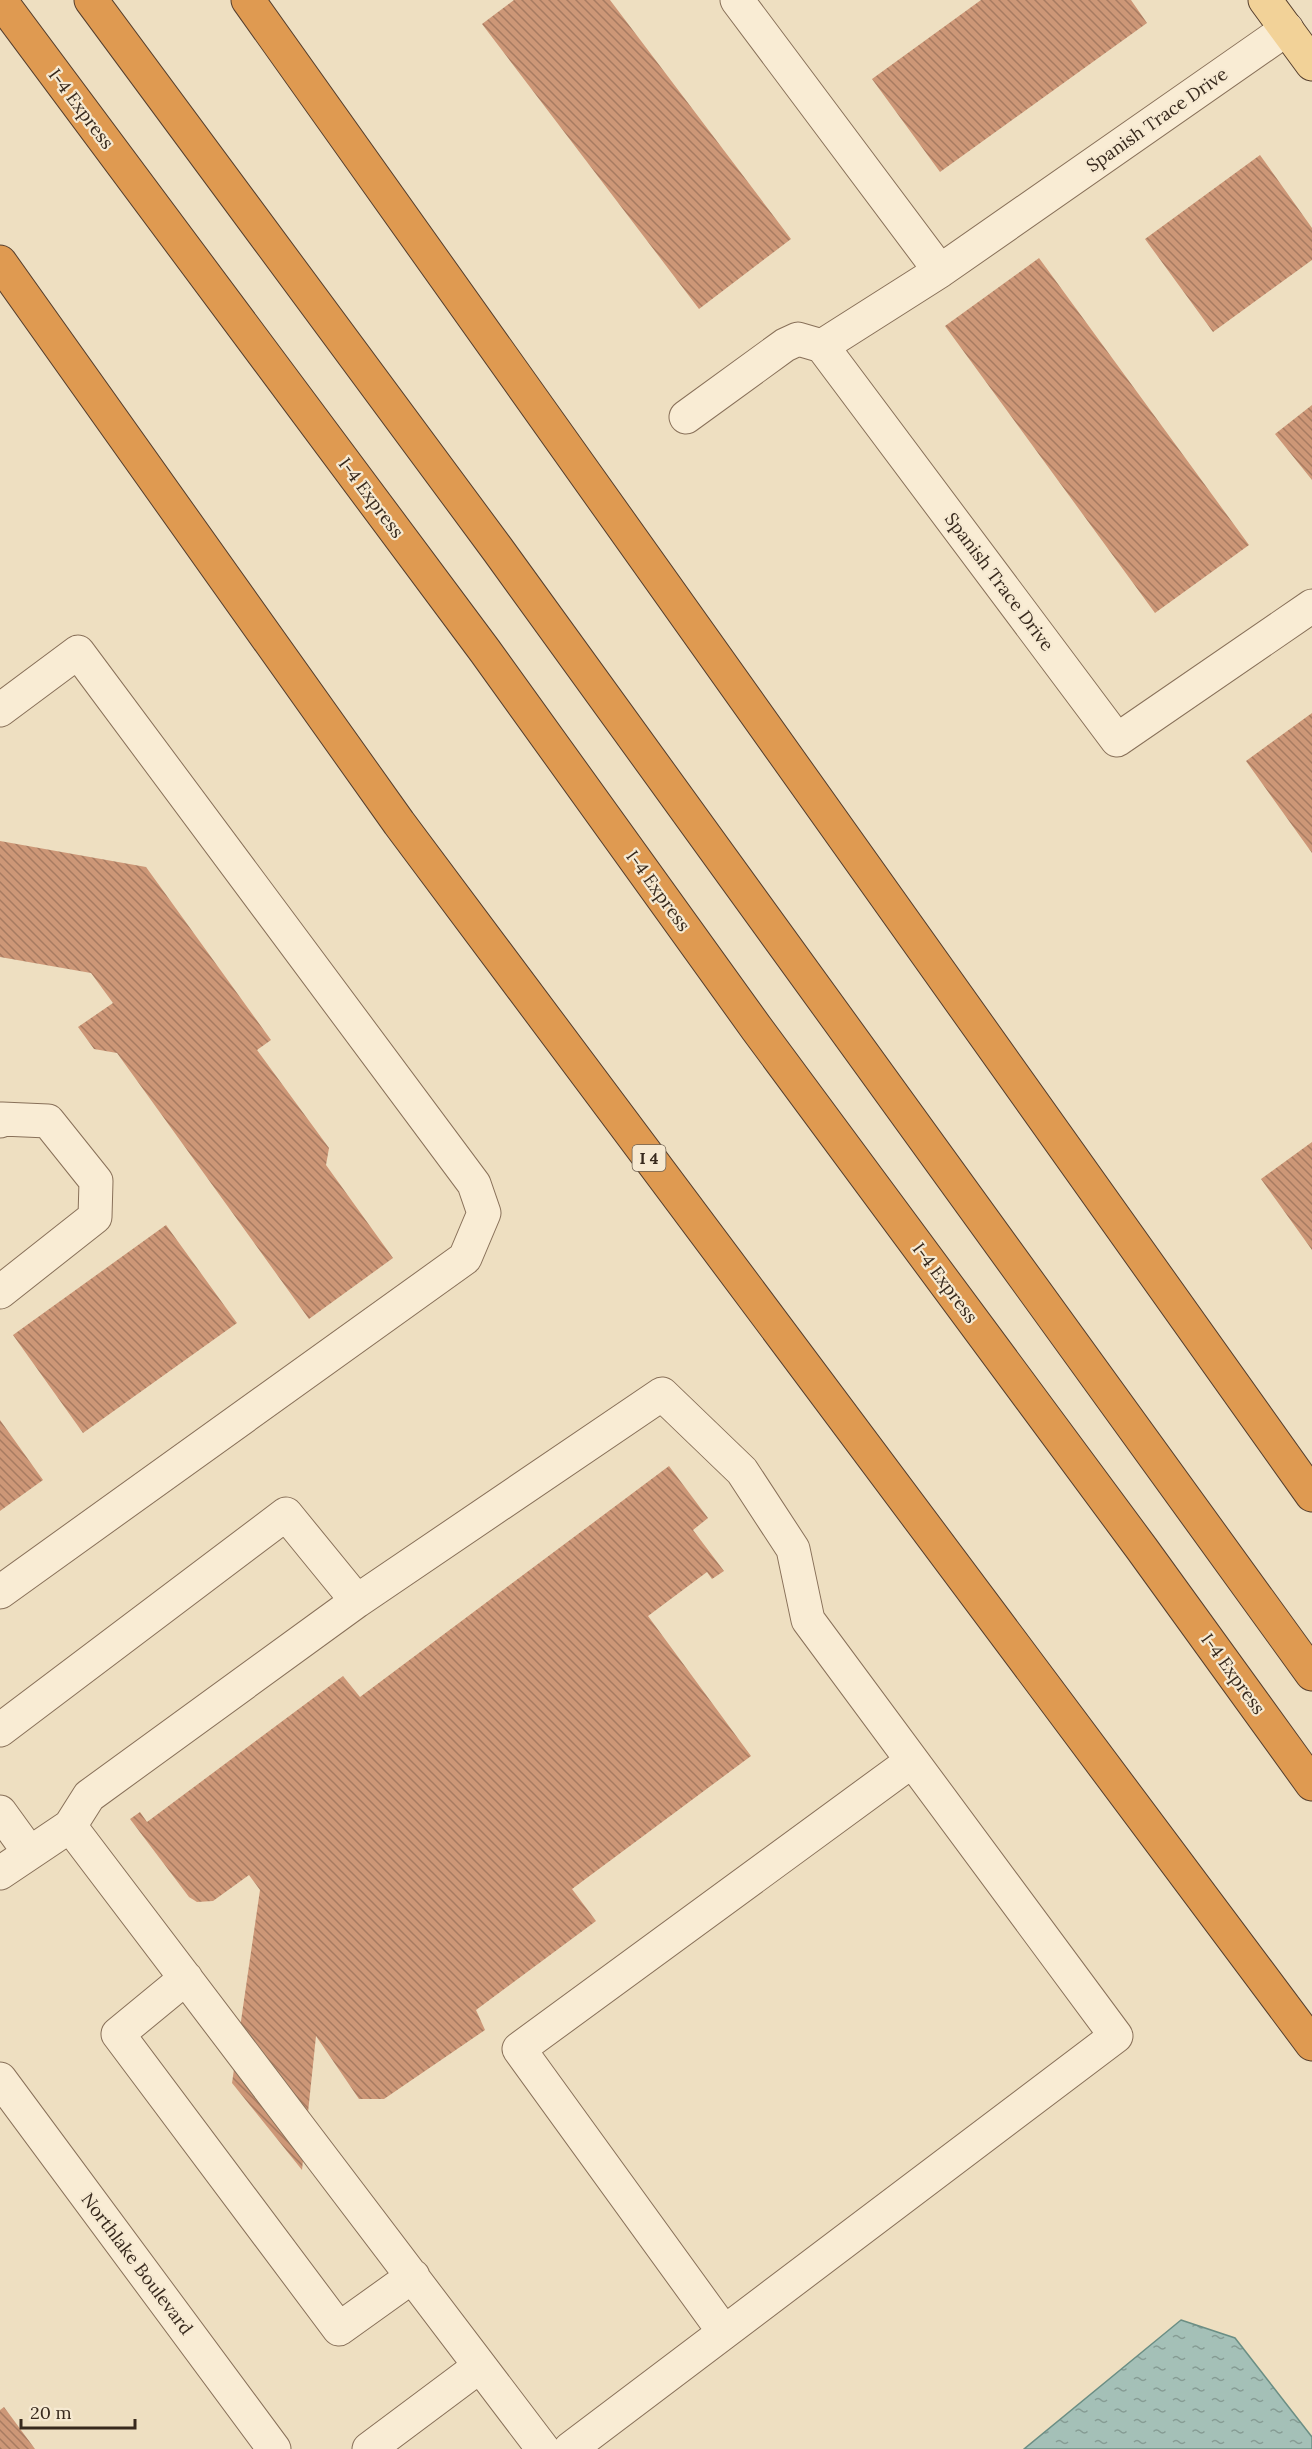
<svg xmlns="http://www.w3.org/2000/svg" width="1312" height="2449" font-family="Lora,serif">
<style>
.water{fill:url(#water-ripples);stroke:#6b8e84;stroke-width:1.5}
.building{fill:url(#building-back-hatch)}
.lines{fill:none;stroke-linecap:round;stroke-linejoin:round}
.minor-casing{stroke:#887059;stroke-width:35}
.major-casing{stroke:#553e2d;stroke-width:35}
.highway-casing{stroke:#553e2d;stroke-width:35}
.minor{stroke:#f9ecd4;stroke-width:33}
.major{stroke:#f2d298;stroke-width:33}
.highway{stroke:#df9a51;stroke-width:33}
.labels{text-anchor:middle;stroke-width:4.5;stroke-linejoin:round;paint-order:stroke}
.shield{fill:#f6e9d1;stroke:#706353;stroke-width:1.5}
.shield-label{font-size:16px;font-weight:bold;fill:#37291d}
.street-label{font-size:18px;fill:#37291d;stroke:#f6e9d1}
</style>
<defs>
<pattern id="water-ripples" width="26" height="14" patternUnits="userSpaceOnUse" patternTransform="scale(1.5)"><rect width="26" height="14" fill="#a4c0b7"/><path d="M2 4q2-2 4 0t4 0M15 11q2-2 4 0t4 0" fill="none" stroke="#869c94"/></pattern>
<pattern id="building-back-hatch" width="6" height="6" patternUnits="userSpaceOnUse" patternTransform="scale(1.5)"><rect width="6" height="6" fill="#cd9777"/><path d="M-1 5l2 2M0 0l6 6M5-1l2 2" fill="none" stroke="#a77b61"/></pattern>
</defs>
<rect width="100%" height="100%" fill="#eedfc1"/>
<!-- water -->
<path class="water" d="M1181 2320 1235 2338 1312 2437V2449H1024Z"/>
<!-- building -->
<path class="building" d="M514 0H610L791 239 699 309 482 24Z
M981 0H1131L1147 23 940 172 872 79Z
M1260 155 1312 228V260L1213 332 1145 239Z
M1039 258 1249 545 1155 613 945 326Z
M1312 405V480L1275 434Z
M1312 713V853L1246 761Z
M0 841 146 867 271 1040 257 1050 329 1148 326 1165 393 1258 309 1319 117 1053 94 1049 78 1027 113 1003 91 973 0 957Z
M1312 1142V1250L1261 1179Z
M166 1225 237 1323 83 1433 13 1335Z
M0 1420 43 1480 0 1511Z
M669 1466 708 1518 693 1530 724 1571 712 1579 707 1572 648 1616 751 1756 572 1889 596 1921 476 2010 485 2030 384 2099H359L316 2036 302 2170 232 2083 260 1890 249 1875 213 1901 197 1902 189 1897 130 1819 140 1812 147 1822 343 1676 360 1697Z
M4 2407 35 2449H0V2410Z"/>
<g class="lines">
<defs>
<path id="minor" d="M737 0 940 271
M822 346 1117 740 1312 606
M822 346 940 271 1287 29
M686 417 785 345 798 339 822 346
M0 710 78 652 474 1184 484 1213 465 1258 0 1592
M0 1121 2 1119 48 1121 96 1181 95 1217 0 1292
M0 1730 286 1514 357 1601 662 1394 742 1471 793 1549 808 1620 1116 2036 570 2449
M0 1812 29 1852
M70 1826 89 1796 357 1601
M0 1873 70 1826 543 2449
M186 1978 118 2034 339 2329 413 2276
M0 2079 274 2449
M724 2332 519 2049 912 1761
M369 2449 480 2366"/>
<path id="major" d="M1265 0 1312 64"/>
<path id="highway" d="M0 0 485 651 757 1029 1142 1549 1312 1784
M91 0 498 550 1312 1674
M248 0 1312 1495
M0 262 399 823 1312 2044"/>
</defs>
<!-- minor casing -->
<use href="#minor" class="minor-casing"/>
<!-- major casing -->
<use href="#major" class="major-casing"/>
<!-- highway casing -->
<use href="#highway" class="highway-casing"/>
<!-- minor -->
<use href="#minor" class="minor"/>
<!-- major -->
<use href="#major" class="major"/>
<!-- highway -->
<use href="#highway" class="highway"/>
</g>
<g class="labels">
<!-- shield labels -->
<rect class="shield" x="632.5" y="1145" width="33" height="26" rx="4.5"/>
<g class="shield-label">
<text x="649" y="1164">I 4</text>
</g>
<!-- street labels -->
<g class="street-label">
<text transform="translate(81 109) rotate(53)" y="6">I-4 Express</text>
<text transform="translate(1157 120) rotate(-35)" y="6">Spanish Trace Drive</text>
<text transform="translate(371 498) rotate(53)" y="6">I-4 Express</text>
<text transform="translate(999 582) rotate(53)" y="6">Spanish Trace Drive</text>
<text transform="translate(658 891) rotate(54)" y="6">I-4 Express</text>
<text transform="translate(945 1283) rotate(53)" y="6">I-4 Express</text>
<text transform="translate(1233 1674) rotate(54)" y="6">I-4 Express</text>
<text transform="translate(137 2264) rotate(53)" y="6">Northlake Boulevard</text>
</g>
</g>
<!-- scale -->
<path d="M21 2419v9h114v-9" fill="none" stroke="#37291d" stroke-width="3"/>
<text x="30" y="2419" font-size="18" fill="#37291d" stroke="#f6e9d1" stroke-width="4.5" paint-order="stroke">20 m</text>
</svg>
